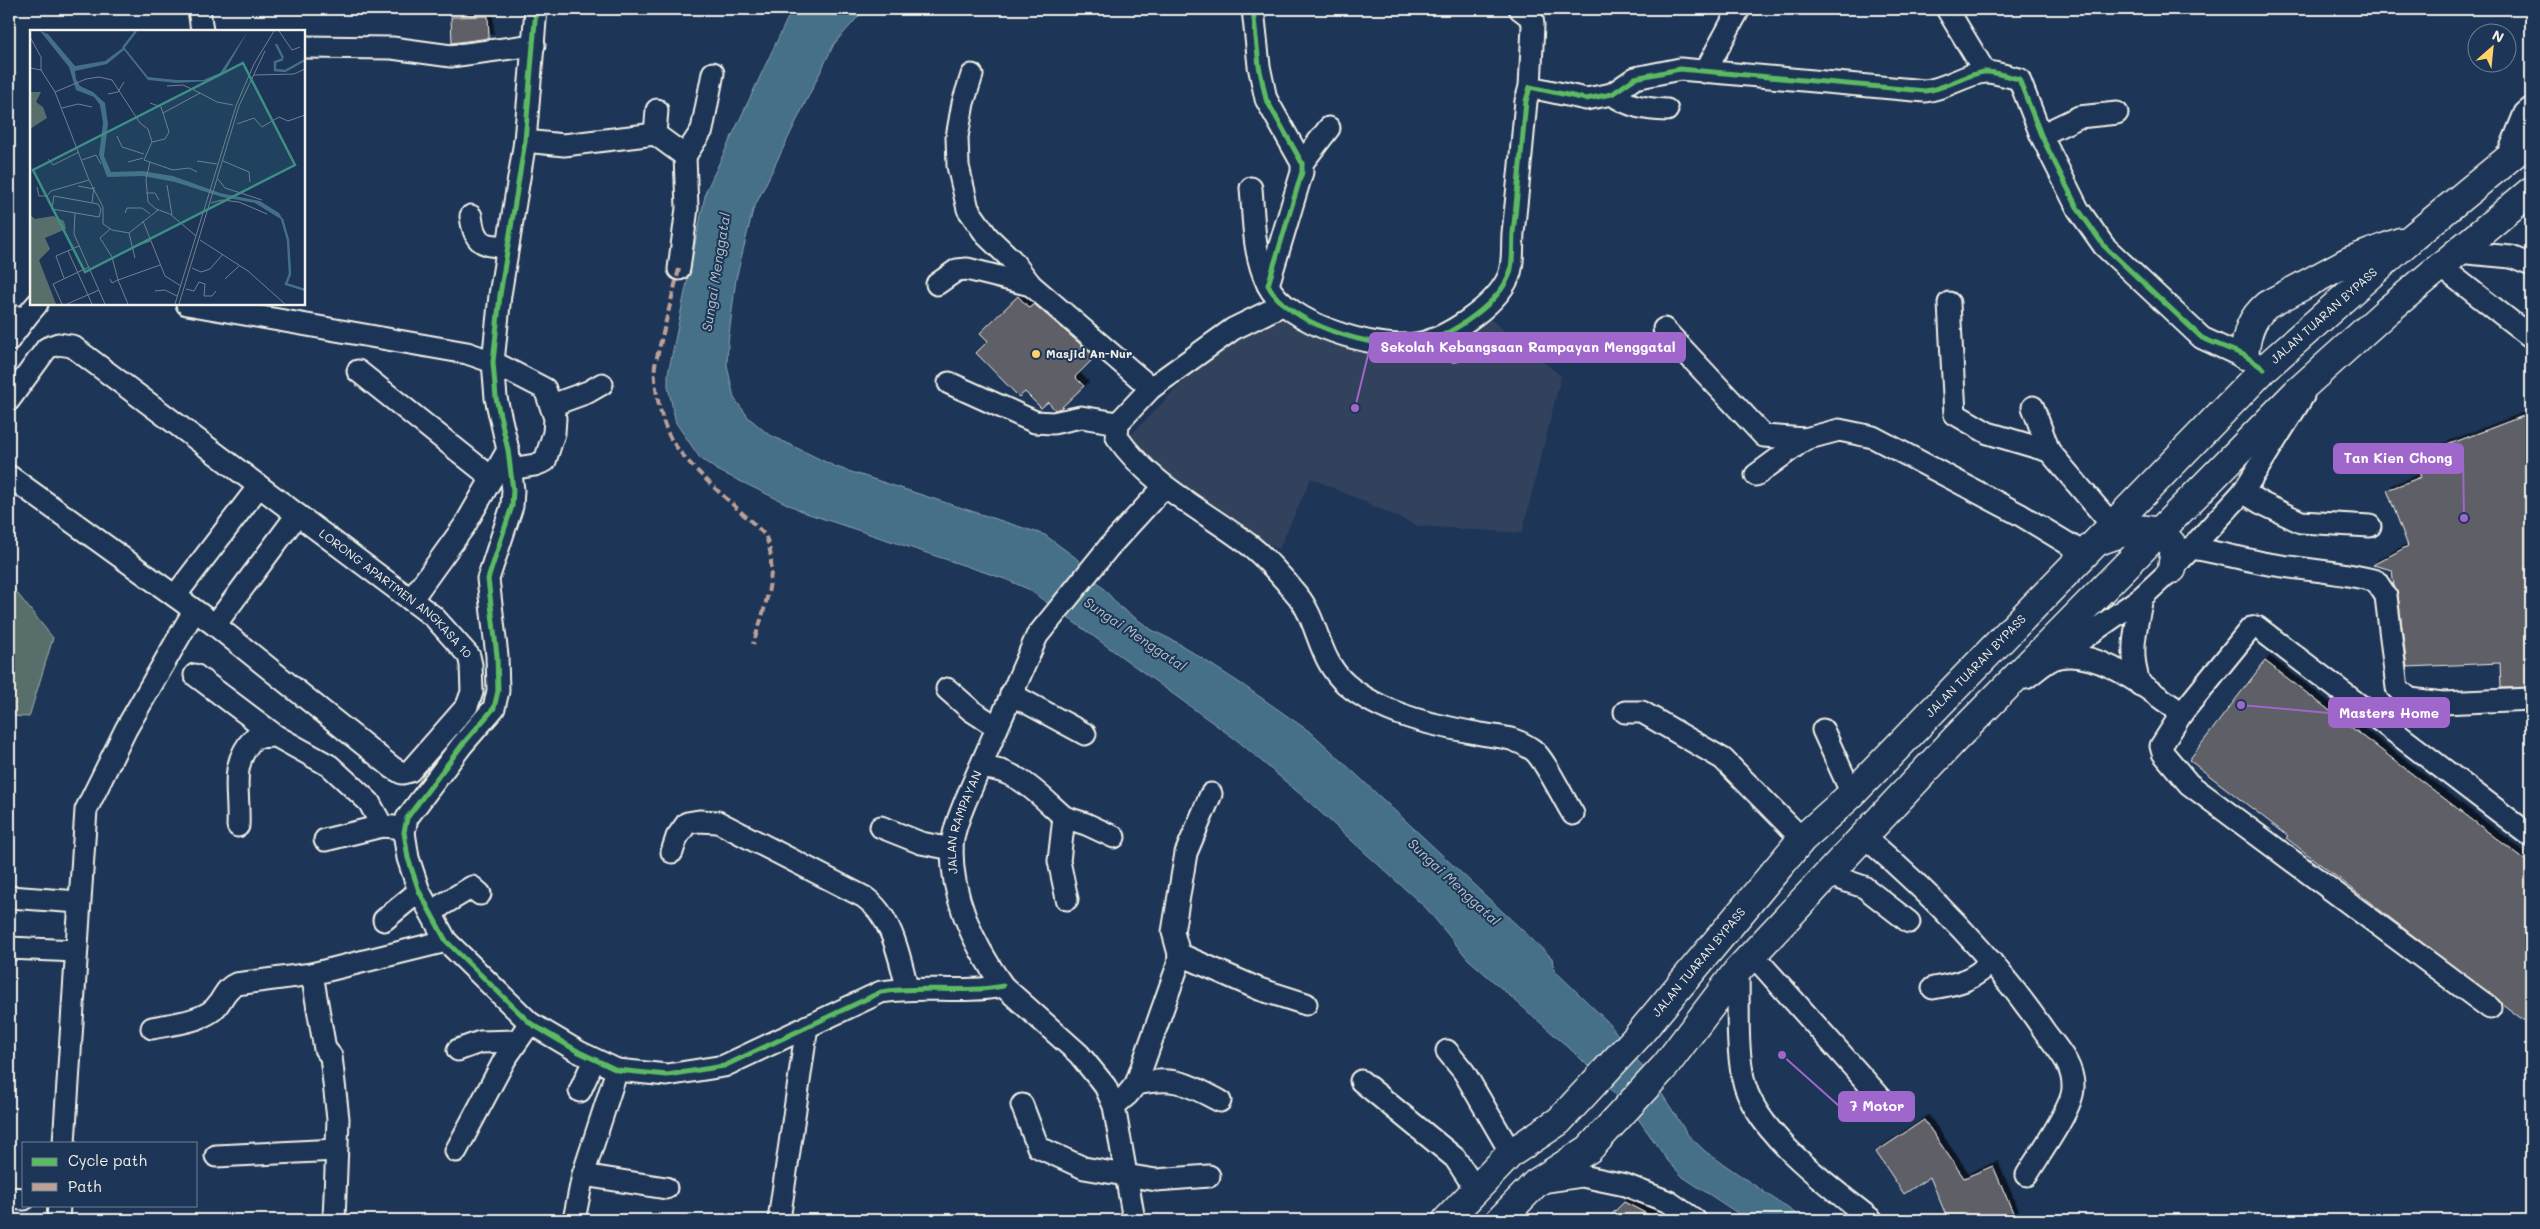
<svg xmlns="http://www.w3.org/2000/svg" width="2540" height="1229" font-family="Mali,sans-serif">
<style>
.built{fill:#30425c}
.green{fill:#586e6a;stroke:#a6b0a9}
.water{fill:#446f88;stroke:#8aa3ae}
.building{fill:#5e5f68;stroke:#f4f1e8;filter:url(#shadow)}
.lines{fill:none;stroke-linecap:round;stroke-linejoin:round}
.minor-casing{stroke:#f4f1e8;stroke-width:25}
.highway-casing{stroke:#f4f1e8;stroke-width:31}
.minor{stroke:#1d3557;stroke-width:21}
.highway{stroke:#1d3557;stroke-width:28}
.quiet{stroke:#bda197;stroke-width:4;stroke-dasharray:8 4;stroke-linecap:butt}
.cycleway-casing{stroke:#1d3557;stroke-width:8}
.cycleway{stroke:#5cba63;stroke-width:5}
.poi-dot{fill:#ffd166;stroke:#1d3557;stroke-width:2}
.labels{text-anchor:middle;stroke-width:4;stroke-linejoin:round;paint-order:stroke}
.street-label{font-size:12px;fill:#f4f1e8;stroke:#1d3557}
.poi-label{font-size:12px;font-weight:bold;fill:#f4f1e8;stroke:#1d3557;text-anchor:start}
.water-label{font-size:14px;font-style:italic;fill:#b6c4c6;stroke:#1d3557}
.inset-river{fill:none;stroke:#446f88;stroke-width:2.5}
.inset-road{fill:none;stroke:#738091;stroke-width:1}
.view{fill:#3d8f86;fill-opacity:0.15;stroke:#3d8f86;stroke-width:2.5}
.inset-edge{fill:none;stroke:#f4f1e8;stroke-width:2.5}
.leader{fill:none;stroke:#9f67cb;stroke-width:2}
.callout-dot{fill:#9f67cb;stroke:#1d3557;stroke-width:2}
.callout{fill:#9f67cb;stroke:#9f67cb;stroke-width:2}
.callout-label{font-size:14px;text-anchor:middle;font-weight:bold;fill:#fff}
</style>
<defs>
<filter id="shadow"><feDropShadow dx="4.5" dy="-4.5" stdDeviation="0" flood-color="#0009"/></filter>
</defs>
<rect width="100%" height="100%" fill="#1d3557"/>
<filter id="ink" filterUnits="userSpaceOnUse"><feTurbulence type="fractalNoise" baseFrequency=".02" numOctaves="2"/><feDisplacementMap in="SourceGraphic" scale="10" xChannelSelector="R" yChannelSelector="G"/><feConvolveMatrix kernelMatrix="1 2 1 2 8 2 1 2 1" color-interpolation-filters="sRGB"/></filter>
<g filter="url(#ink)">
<!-- built -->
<path class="built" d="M1288 314 1344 339 1442 342 1490 319 1561 376 1522 533 1418 526 1311 478 1279 549 1237 530 1179 490 1126 440 1206 358 1240 337Z"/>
<!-- green -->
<path class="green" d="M9 583 53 638 29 717 9 716Z"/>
<!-- water -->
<path class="water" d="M792 9H865L834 44 753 210 736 279 728 343 727 365 734 398 749 418 768 434 836 467 1045 535 1076 558 1120 607 1152 630 1178 643 1243 685 1313 734 1552 958 1554 970 1608 1022 1655 1083 1688 1135 1706 1152 1805 1220H1748L1683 1177 1668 1161 1634 1113 1577 1055 1468 959 1426 908 1307 800 1238 741 1028 589 1005 579 806 513 717 470 700 458 676 423 668 387V374L706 191Z
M2167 9H2249L2212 11Z"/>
<!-- building -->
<path class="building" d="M488 16 489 38 452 43 451 17Z
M1018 296 1029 308 1034 304 1095 357 1075 377 1084 386 1061 408 1055 410 1048 402 1041 408 1025 392 1019 397 976 353 988 341 980 333Z
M2531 413V687L2501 688 2500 663 2407 667 2398 595 2394 586 2392 570 2373 565 2408 546 2387 490 2421 477 2413 458Z
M2265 661 2531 865V1026L2286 838 2288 836 2189 760Z
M1924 1120 1964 1178 1993 1166 2014 1215 2002 1220H1948L1930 1177 1904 1194 1876 1152Z
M1624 1202 1659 1220H1606Z"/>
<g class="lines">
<defs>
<g id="minor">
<path d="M199 9 202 31"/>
<path d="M536 9 525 141 500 295 493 362 496 398 508 450 513 490 512 506 488 579 497 656 498 691 494 708 462 745 407 818 404 832 408 858 419 891 446 941 530 1023 579 1052 617 1070 667 1075 724 1066 881 992C922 985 963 994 1003 986"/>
<path d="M1253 9 1259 66 1266 99 1302 163V172L1268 285C1287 324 1374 350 1415 344 1446 340 1495 306 1508 278 1514 266 1512 246 1513 233 1518 189 1522 145 1526 101L1530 87 1586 99 1612 94 1635 78 1680 69 1925 91C1946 89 1963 75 1984 72 1994 71 2009 77 2019 79L2041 135 2078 209 2104 246 2202 338 2256 363"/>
<path d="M1520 9 1532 18 1533 25 1530 87"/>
<path d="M1947 9 1985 72"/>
<path d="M304 47 392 48 451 56 534 45"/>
<path d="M1705 72 1739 9"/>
<path d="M972 75 963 103 957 137 958 166 968 209 987 236 1011 259 1031 285 1151 388"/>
<path d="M1612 94C1629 107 1646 109 1667 110"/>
<path d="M655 134 657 110"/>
<path d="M2041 135 2079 117 2117 113"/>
<path d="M525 141 564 145 655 134 685 156 687 208 679 269"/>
<path d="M685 156 702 130 713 73"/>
<path d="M2507 158 2525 113 2531 108"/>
<path d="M1302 163 1329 128"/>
<path d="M1251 188C1254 222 1253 254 1268 285"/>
<path d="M471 216C474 242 482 247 507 246"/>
<path d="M2457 252 2511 257 2531 265"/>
<path d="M2440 266 2531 337"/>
<path d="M937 284 957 270 967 269 1031 285"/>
<path d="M1949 303 1955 414 1988 433 2049 451"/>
<path d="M187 304 467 353 493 362 545 389 555 418 554 433 545 461 535 465 510 469"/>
<path d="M1282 305 1233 329 1151 388 1118 423 1117 437C1150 485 1203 510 1248 544 1262 554 1286 581 1298 596 1319 622 1318 660 1346 684 1381 714 1432 725 1476 733 1499 738 1512 735 1533 750 1544 758 1564 800 1573 814"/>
<path d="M9 317H26L37 304"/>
<path d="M1664 329 1764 436 1805 439 1839 430 1873 437 2019 514 2085 554"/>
<path d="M9 340 26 317"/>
<path d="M1419 345 1454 350"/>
<path d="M358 371 492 478"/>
<path d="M949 383 1035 422 1053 423 1081 417 1118 423"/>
<path id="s1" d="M9 400 47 348 58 344 72 346 434 617 469 656 471 665 472 692 467 706 410 771 402 773 393 768 215 625 9 476"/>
<path d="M552 405 588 392 602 384"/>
<path d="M2033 407 2049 451 2112 525"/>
<path d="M1756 475 1805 439"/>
<path d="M2243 492 2261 503 2301 522 2370 526"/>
<path d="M2191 548C2216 552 2239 558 2263 563 2301 570 2339 571 2376 581L2386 596 2397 688 2410 699 2443 703 2531 699"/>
<path d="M175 596 259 486"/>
<path d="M411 600 465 525 508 450"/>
<path d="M215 625 297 515"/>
<path d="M2057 657 2142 597 2172 569 2243 492 2303 396"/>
<path d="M195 675 276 736 330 766 369 802 382 826 405 828"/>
<path d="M2026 678C2035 672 2048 659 2059 657 2101 649 2149 691 2182 713L2251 628 2257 627 2531 836"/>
<path d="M2140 685C2128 652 2136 630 2142 597"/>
<path d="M947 689 972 711 997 727"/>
<path d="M1011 694 1085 734"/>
<path d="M1625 712H1642L1723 759 1802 839"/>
<path d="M2182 713 2161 746 2163 753 2189 784 2490 1008"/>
<path d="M1823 730 1852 794"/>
<path d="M980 768C1015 767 1039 795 1064 817L1059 861 1067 899"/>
<path d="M1064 817 1086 824 1114 837"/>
<path d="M238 826C240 792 228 764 255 737L276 736"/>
<path d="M881 827 921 843 952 849"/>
<path d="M1865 837C1932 895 1995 958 2045 1032 2058 1049 2074 1066 2073 1088 2073 1108 2038 1156 2027 1175"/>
<path d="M325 840 382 826"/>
<path d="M672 852 677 837 687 823 699 821 718 822 864 897C892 916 899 956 907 987"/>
<path d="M1829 875 1864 887 1909 922"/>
<path d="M9 897 79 902"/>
<path d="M432 914 442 905 472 887 480 894"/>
<path d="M384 920 419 891"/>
<path d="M9 948 76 951"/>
<path d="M1179 954 1259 989 1306 1004"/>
<path d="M1753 955 1888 1106"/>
<path d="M1738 970C1739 1006 1736 1043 1743 1078 1753 1132 1831 1187 1872 1220"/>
<path d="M312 974 325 1049 331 1056 338 1119 334 1220"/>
<path d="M1933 988C1957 984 1975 980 1991 961"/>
<path d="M152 1028C171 1024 198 1022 213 1010 223 1001 224 989 236 984L312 974 446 941"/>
<path d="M458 1050 480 1042 516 1041"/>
<path d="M1447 1051 1464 1072 1511 1153"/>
<path d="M1361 1081 1455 1158 1476 1190"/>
<path d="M1136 1084C1176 1076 1185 1083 1220 1101"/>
<path d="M580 1091 594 1060"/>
<path d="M1022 1105 1038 1147 1084 1168 1125 1175 1156 1180 1209 1176"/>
<path d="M1114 1106 1127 1095 1136 1084 1178 965 1179 954 1173 932 1186 853 1211 794"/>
<path d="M64 1143 86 810 126 729 194 611"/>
<path d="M456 1151 505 1059 530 1023"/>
<path d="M216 1156 336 1150"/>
<path d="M583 1175 666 1188"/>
<path d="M1541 1182 1582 1176 1625 1185 1669 1202 1695 1220"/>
<path d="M9 1198 24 1199"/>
<path d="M58 1220 59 1205"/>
<path d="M574 1220 583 1175 617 1070"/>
<path d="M779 1220 807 1026"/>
<path id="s2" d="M1134 1220 1114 1106 1105 1086 1079 1054 1003 986C975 947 952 899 952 850 952 834 959 817 965 802L1037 636 1109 547 1164 487"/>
</g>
<g id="highway">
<path d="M2244 355C2247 334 2250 319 2267 305L2349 261 2400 242"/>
<path d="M2099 541C2127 530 2156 519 2175 549L2172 569"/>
<path id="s3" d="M1447 1220 1511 1153 1559 1121 1636 1038 1802 839 1852 794 2264 369 2413 237 2531 140"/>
<path d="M1500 1220 1536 1183 1589 1149 1666 1065 1738 970 1956 738 2296 393 2387 311 2531 191"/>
</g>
</defs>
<!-- minor casing -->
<use href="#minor" class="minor-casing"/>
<!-- highway casing -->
<use href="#highway" class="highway-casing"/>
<!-- minor -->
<use href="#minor" class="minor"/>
<!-- highway -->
<use href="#highway" class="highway"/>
<!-- quiet -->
<path class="quiet" d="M679 269 655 365C653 384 661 422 671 439 690 470 738 507 765 535 780 566 764 612 753 644"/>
<defs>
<path id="cycleway" d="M536 9 525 141 500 295 493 362 496 398 508 450 513 490 512 506 488 579 497 656 498 691 494 708 462 745 407 818 404 832 408 858 419 891 446 941 530 1023 579 1052 617 1070 667 1075 724 1066 881 992C922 985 963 994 1003 986
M1253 9 1259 66 1266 99 1302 163V172L1268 285C1287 324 1374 350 1415 344 1446 340 1495 306 1508 278 1514 266 1512 246 1513 233 1518 189 1522 145 1526 101L1530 87 1586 99 1612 94 1635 78 1680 69 1925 91C1946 89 1963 75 1984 72 1994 71 2009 77 2019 79L2041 135 2078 209 2104 246 2202 338 2244 355 2264 369"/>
</defs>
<!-- cycleway casing -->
<use href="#cycleway" class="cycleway-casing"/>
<!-- cycleway -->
<use href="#cycleway" class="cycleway"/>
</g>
</g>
<!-- markers -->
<circle class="poi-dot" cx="1036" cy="354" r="5"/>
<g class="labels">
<!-- street labels -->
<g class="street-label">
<text dy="4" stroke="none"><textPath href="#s3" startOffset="1262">JALAN TUARAN BYPASS</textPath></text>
<text dy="4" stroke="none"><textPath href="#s1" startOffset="498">LORONG APARTMEN ANGKASA 10</textPath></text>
<text dy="4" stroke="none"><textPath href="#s3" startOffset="768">JALAN TUARAN BYPASS</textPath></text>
<text dy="4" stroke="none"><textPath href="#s2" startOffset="458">JALAN RAMPAYAN</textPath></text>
<text dy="4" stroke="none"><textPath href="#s3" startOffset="362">JALAN TUARAN BYPASS</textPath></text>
</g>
<!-- poi labels -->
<g class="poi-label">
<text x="1046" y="358">Masjid An-Nur</text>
</g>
<!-- water labels -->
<g class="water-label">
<text transform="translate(716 272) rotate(-81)" y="5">Sungai Menggatal</text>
<text transform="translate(1135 634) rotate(34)" y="5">Sungai Menggatal</text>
<text transform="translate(1454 882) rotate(43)" y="5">Sungai Menggatal</text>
</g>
</g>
<!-- overview -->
<g transform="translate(30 30)">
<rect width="275" height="275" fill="#1d3557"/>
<path d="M0 62H11L6 72 13 77 17 88 0 99ZM0 185 5 189 23 186 34 191 36 199 15 208 20 219 9 230 26 274H0Z" fill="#586e6a"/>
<path d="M10 1 18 4 45 36 75 31 94 17 118 47 147 50H173L190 43 218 1 194 43 179 51 147 53 118 50 94 20 77 34 45 41 46 49 50 56 63 62 75 73 78 94 74 126 81 142 112 141 143 146 190 163 230 171 249 183 254 191 225 173 192 167 145 152 113 146 77 147 69 125 73 93 70 75 64 67 46 60 39 37Z" fill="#446f88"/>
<path class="inset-river" d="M246 14 253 28M93 18 106 1M253 29 245 32V40L255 41 275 30M252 189 258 210 260 244 256 254 275 260"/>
<path class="inset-road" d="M249 1 262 20 270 17M0 7 11 27V40M0 38 11 40 25 62 59 150 73 177V194L82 200 99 203 128 180M224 45 264 44 275 39M137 56 153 55 170 63M25 62 56 49 69 47 82 50 110 93 118 99 122 112 135 109 139 102 133 83 170 63 187 72 203 75M78 64 88 62 94 52M120 73 131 77 133 83M32 78 48 74 62 77M207 94 224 88 232 97 249 87 258 91 275 85M87 106 92 117 114 124M122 112 114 130 143 140 159 138 167 142M18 129 23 135 49 122M52 130 66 125 71 134M167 131 187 134M193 131 219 142 220 152M98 132 113 128M120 132 116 149 118 172 126 179 140 184 166 206M188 149 195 158 232 170M137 155 142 185M48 156 64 159M7 157 9 166H17L21 161 59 150M116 163H125L129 170M24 166 68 174 71 179 69 187 22 179ZM62 173 64 157M181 173 192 170 209 172 237 184M45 183 44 204 75 274M95 183 97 178H112L120 184M113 191 135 246 151 256M80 199 70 208 82 227 88 250 82 253 80 249M99 203 105 228M170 210 218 241 255 274M103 217 120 211M38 221 62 274M162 238 171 242 180 239 193 224M34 248 26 226 49 216M195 249 209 236M156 259 164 261 169 252 175 254 174 266H182L186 261M125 261 135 260 147 266M32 274 23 254 59 237M37 274 69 260M98 274 88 250 130 235M145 274 206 76 224 34 244 1M149 274 209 76 235 21"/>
<path class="view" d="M213 33 265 135 55 242 3 140Z"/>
<rect width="275" height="275" class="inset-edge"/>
</g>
<!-- callouts -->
<path class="leader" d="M1355 408L1370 347M2464 518L2463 458M2241 705L2329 713M1782 1055L1839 1106"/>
<g class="callout-dot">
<circle cx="1355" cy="408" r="5"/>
<circle cx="2464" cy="518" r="5"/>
<circle cx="2241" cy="705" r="5"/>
<circle cx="1782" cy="1055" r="5"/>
</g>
<g class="callout">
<rect x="1370" y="333" width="315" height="29" rx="5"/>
<rect x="2334" y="444" width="129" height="29" rx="5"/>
<rect x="2329" y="698" width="120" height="29" rx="5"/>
<rect x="1839" y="1092" width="75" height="29" rx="5"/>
</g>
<g class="callout-label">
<text x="1528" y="352">Sekolah Kebangsaan Rampayan Menggatal</text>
<text x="2398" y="463">Tan Kien Chong</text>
<text x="2389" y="718">Masters Home</text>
<text x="1877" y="1111">7 Motor</text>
</g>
<!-- margin -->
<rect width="2540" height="1229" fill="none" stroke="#1d3557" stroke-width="30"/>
<rect x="15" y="15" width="2510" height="1199" fill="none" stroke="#f4f1e8" stroke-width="2" filter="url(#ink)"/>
<!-- legend -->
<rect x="22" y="1142" width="175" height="65" fill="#1d3557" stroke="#738091"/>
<rect x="32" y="1158" width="25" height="8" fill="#5cba63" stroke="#738091"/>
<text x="68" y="1166" font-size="15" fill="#f4f1e8">Cycle path</text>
<rect x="32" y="1183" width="25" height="8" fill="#bda197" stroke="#738091"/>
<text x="68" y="1192" font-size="15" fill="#f4f1e8">Path</text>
<!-- north arrow -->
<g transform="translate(2492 48) rotate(27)"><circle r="24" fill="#1d3557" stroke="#738091"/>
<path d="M0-4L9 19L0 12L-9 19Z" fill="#ffd166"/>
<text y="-8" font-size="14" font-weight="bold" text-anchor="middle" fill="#f4f1e8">N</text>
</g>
</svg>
